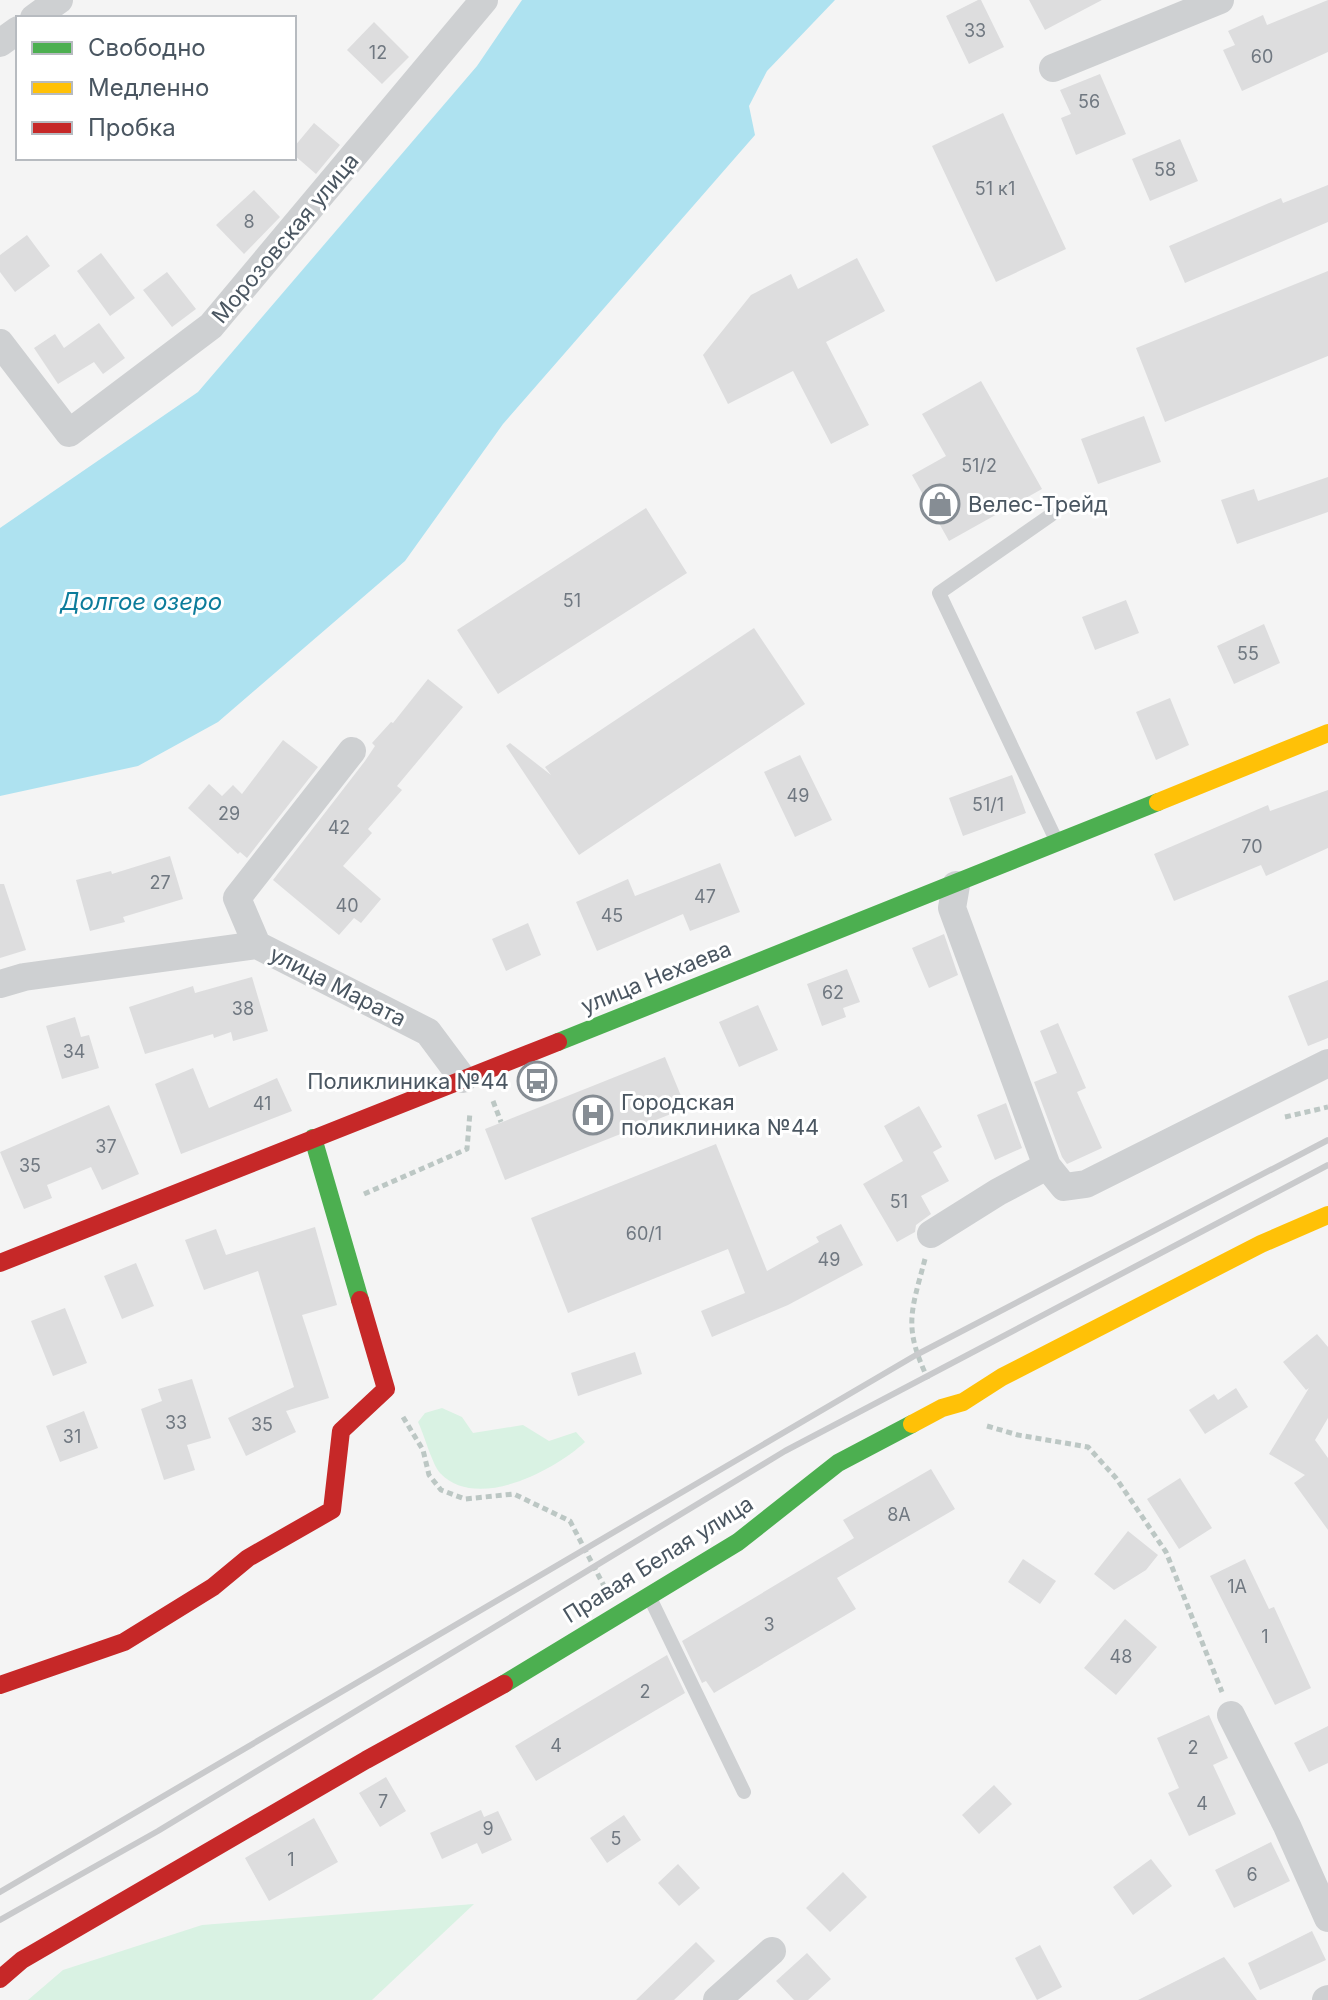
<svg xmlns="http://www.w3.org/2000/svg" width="1328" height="2000" font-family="Inter,sans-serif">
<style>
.green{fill:#d9f2e3}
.water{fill:#aee2f0}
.building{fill:#ddddde}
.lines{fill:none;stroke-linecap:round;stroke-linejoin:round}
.path{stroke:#bcc7c4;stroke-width:5;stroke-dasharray:6 4;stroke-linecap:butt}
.lane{stroke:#ced0d2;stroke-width:14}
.street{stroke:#ced0d2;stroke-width:28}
.fast{stroke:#4caf50;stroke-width:18}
.slow{stroke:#ffc107;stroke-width:18}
.jam{stroke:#c62828;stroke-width:18}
.rail{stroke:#c9cacc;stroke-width:6}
.labels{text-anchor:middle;stroke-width:6;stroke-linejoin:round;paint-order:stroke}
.number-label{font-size:18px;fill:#707881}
.street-label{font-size:22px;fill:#4a5661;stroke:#fff}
.poi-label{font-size:22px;fill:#4a5661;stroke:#fff;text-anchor:start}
.water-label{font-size:24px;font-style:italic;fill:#0c7c9b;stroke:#fff}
</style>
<rect width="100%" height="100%" fill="#f4f4f4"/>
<!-- green -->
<path class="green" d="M442 1408 462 1417 473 1433 523 1425 549 1441 576 1432 585 1442C555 1470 477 1512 440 1473 432 1464 424 1434 418 1422L425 1413Z
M474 1904 372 2000H28L63 1970 202 1925Z"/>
<!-- water -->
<path class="water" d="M522 0H835L767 71 749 106 755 135 503 424 405 561 218 722 138 766 0 796V528L198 392 477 66Z"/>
<!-- building -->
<path class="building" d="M978 0H981L1004 47 969 64 946 16Z
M1029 0H1102L1045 30Z
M1328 0V52L1242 91 1223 50 1235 45 1228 31 1263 15 1267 25Z
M374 22 409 57 382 84 347 50Z
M1100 74 1126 134 1076 155 1061 118 1071 114 1060 90Z
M1003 113 1066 249 996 282 932 146Z
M314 123 340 145 316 174 294 155V147Z
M1180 139 1198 181 1150 201 1132 159Z
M1328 185V222L1185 283 1169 246 1281 198 1283 203Z
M254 190 280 217 244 254 216 225Z
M27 235 50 266 15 292 0 272V255Z
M101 253 135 298 110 316 77 271Z
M857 258 885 311 826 342 869 425 831 444 793 371 728 404 703 355 751 295 791 274 798 289Z
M1328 271V356L1165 422 1136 348Z
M167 272 196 309 172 327 143 290Z
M99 323 125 358 103 374 94 362 58 384 34 348 55 334 64 348Z
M981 381 1042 489 949 541 912 475 946 456 922 414Z
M1144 416 1161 462 1098 484 1081 439Z
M1328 477V512L1237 544 1221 500 1254 489 1258 501Z
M646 508 687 573 498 694 457 630Z
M1126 600 1139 633 1095 650 1082 617Z
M1264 624 1280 663 1234 684 1217 646Z
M754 628 805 704 579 855 506 746 510 743 551 775 545 767Z
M428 679 463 707 397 786 402 790 368 829 372 833 343 866 381 899 361 923 354 918 339 935 273 880 365 761 375 746 372 743 391 722 393 723Z
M1170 698 1189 745 1156 760 1136 712Z
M283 740 318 767 247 858 240 852 238 854 188 808 209 784 222 796 233 785 242 794Z
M800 755 832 820 795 837 764 772Z
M1012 775 1026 813 963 836 949 798Z
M1328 790V848L1266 876 1261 865 1174 901 1154 854 1268 805 1270 811Z
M170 856 183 899 123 917 125 922 90 931 76 880 111 871 112 874Z
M720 863 740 912 690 931 683 914 597 951 576 902 628 879 635 896Z
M0 884H4L26 950 0 958Z
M528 923 541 955 506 971 492 939Z
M944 934 958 975 929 988 912 948Z
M847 969 860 1002 843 1008 846 1017 822 1026 807 984Z
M252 977 268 1031 233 1041 231 1032 214 1038 213 1034 145 1054 129 1007 193 986 195 993Z
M1328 980V1038L1308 1046 1288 996Z
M758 1005 778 1050 739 1067 719 1022Z
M75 1017 81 1037 89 1035 99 1068 62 1079 46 1026Z
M1058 1023 1086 1088 1077 1092 1102 1148 1067 1164 1062 1157 1034 1082 1057 1073 1040 1031Z
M665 1057 686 1108 505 1180 485 1129Z
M193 1068 209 1108 277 1078 292 1111 181 1154 155 1084Z
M1006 1103 1022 1148 995 1160 977 1115Z
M109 1105 139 1174 102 1190 91 1167 47 1185 52 1198 24 1209 0 1152Z
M919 1106 942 1147 933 1152 949 1181 921 1196 931 1214 916 1225 915 1232 897 1242 863 1184 903 1161 884 1126Z
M716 1144 767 1271 819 1242 816 1237 841 1224 863 1265 788 1305 712 1337 701 1311 745 1293 728 1249 568 1313 531 1218Z
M315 1227 337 1305 302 1315 329 1398 286 1411 296 1432 246 1456 228 1418 294 1387 258 1271 204 1290 185 1240 216 1229 226 1255Z
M136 1263 154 1306 122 1319 104 1276Z
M65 1308 87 1363 53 1376 31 1321Z
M1317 1334 1328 1347V1418L1315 1440 1328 1458V1530L1294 1483 1305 1475 1269 1454 1309 1388 1306 1390 1283 1362Z
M635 1352 642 1374 578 1396 571 1373Z
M192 1379 211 1438 187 1445 195 1470 164 1480 141 1409 162 1401 158 1389Z
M1236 1388 1248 1407 1205 1434 1189 1410 1214 1394 1218 1400Z
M84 1411 98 1448 60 1462 46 1426Z
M931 1469 955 1509 837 1578 856 1609 714 1693 706 1681 702 1683 682 1641 854 1538 843 1520Z
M1180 1478 1212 1528 1179 1549 1147 1499Z
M1128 1531 1158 1555 1146 1570 1114 1590 1094 1574Z
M1023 1559 1056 1581 1040 1604 1008 1582Z
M1245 1559 1269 1609 1274 1607 1311 1688 1275 1705 1210 1576Z
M1125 1619 1157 1647 1116 1695 1084 1668Z
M667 1655 685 1693 536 1781 515 1746Z
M1209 1715 1228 1758 1213 1765 1236 1814 1189 1836 1168 1793 1179 1788 1157 1738Z
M1328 1726V1763L1309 1772 1294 1743Z
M386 1777 406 1811 380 1827 359 1793Z
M994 1785 1012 1804 979 1834 962 1815Z
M481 1810 484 1817 498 1811 512 1840 482 1854 477 1843 442 1859 430 1833Z
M624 1815 641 1840 607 1863 590 1838Z
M314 1818 338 1862 269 1901 245 1858Z
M1271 1842 1290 1881 1234 1908 1215 1870Z
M1151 1859 1172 1886 1133 1915 1113 1887Z
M678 1864 700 1888 679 1906 658 1883Z
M843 1872 867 1897 830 1932 806 1908Z
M1312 1931 1326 1960 1260 1990 1248 1963Z
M696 1942 715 1961 674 2000H636Z
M1040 1945 1062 1987 1037 2000 1015 1958Z
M807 1953 831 1979 808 2000H794L776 1981Z
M1224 1957 1257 2000H1138Z"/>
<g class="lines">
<!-- path -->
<path class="path" d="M493 1101 501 1122
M1285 1117 1328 1107
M364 1194 467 1149 470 1112
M925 1259C911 1312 903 1327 928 1379
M403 1417 423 1450 429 1475 441 1490 465 1499 514 1494 570 1521 604 1586
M987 1426 1018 1435 1088 1447 1116 1478 1166 1552 1222 1692"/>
<!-- lane -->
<path class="lane" d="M1051 515 939 593 1057 842
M650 1598 744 1792"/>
<!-- street -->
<path class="street" d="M34 18 59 0
M0 43 18 30
M1053 68 1220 0
M0 343 69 433 211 326 484 0
M257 945 237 898 352 751
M0 984 24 977 257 945 428 1032 463 1079
M1047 1166 1064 1187 1086 1184 1328 1063
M931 1234 998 1192 1047 1166 952 908 956 885
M1231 1715 1287 1826 1328 1918
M717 2000 772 1951
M1326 2000 1328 1999"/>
<!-- fast -->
<path class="fast" d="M558 1042 1158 802
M313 1138 360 1300
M504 1684 738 1542 838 1463 912 1424"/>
<!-- slow -->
<path class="slow" d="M1158 802 1328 733
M912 1424 942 1408 963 1402 1002 1377 1261 1244 1328 1215"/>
<!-- jam -->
<path class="jam" d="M0 1263 558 1042
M0 1685 124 1642 213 1587 248 1558 332 1510 341 1431 386 1389 360 1300
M0 1979 22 1960 366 1760 504 1684"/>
<!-- rail -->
<path class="rail" d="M0 1892 916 1355 1328 1140
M0 1920 158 1831 785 1451 1328 1165"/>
</g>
<!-- icons -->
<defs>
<symbol id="shop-ring" viewBox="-11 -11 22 22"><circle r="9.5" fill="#fff" stroke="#868d94" stroke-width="1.5"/><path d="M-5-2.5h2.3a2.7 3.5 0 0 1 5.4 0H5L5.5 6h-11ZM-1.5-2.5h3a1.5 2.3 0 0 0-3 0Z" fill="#868d94"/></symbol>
<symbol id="bus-ring" viewBox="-11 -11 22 22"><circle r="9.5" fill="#fff" stroke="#868d94" stroke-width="1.5"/><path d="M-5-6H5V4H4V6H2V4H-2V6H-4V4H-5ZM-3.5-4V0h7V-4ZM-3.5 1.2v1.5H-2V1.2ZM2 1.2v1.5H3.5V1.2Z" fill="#868d94"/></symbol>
<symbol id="hospital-ring" viewBox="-11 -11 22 22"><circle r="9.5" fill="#fff" stroke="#868d94" stroke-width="1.5"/><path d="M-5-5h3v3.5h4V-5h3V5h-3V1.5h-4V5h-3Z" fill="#868d94"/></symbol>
</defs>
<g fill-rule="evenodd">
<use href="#shop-ring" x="918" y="482" width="44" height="44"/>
<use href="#bus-ring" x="515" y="1059" width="44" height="44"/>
<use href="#hospital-ring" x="571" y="1093" width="44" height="44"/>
</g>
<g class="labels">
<!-- number labels -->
<g class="number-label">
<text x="975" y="37">33</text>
<text x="378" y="59">12</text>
<text x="1262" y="63">60</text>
<text x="1089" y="108">56</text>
<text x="1165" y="176">58</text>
<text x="995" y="195">51 к1</text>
<text x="249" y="228">8</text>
<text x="979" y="472">51/2</text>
<text x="572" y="607">51</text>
<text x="1248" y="660">55</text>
<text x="798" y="802">49</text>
<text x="988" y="811">51/1</text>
<text x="229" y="820">29</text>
<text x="339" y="834">42</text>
<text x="1252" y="853">70</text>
<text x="160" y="889">27</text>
<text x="705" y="903">47</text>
<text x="347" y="912">40</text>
<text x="612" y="922">45</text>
<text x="833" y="999">62</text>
<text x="243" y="1015">38</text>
<text x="74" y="1058">34</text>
<text x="262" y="1110">41</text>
<text x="106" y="1153">37</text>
<text x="30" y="1172">35</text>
<text x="899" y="1208">51</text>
<text x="644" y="1240">60/1</text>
<text x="829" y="1266">49</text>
<text x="176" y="1429">33</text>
<text x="262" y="1431">35</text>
<text x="72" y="1443">31</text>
<text x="899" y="1521">8А</text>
<text x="1237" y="1593">1А</text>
<text x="769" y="1631">3</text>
<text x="1265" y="1643">1</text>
<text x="1121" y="1663">48</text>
<text x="645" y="1698">2</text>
<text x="556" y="1752">4</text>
<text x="1193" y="1754">2</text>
<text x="383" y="1808">7</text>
<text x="1202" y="1810">4</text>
<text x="488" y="1835">9</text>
<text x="616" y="1845">5</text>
<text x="291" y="1866">1</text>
<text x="1252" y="1881">6</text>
</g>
<!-- street labels -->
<g class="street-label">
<text transform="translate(285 238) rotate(-50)" y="8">Морозовская улица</text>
<text transform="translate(656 977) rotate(-22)" y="8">улица Нехаева</text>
<text transform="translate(338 986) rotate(27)" y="8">улица Марата</text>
<text transform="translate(658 1559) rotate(-32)" y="8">Правая Белая улица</text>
</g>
<!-- poi labels -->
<g class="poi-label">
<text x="968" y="512">Велес-Трейд</text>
<text x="509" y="1089" text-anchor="end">Поликлиника №44</text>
<text x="621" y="1110">Городская<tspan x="621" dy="25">поликлиника №44</tspan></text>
</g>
<!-- water labels -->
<g class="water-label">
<text x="141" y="610">Долгое озеро</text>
</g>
</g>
<!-- legend -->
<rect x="16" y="16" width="280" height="144" fill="#ffffff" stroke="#b7bbc0" stroke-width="2"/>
<rect x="32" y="42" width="40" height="12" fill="#4caf50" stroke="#b7bbc0" stroke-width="2"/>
<text x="88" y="56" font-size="24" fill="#4a5661">Свободно</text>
<rect x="32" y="82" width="40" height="12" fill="#ffc107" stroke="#b7bbc0" stroke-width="2"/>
<text x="88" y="96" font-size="24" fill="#4a5661">Медленно</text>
<rect x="32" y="122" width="40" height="12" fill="#c62828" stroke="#b7bbc0" stroke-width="2"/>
<text x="88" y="136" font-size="24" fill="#4a5661">Пробка</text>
</svg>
